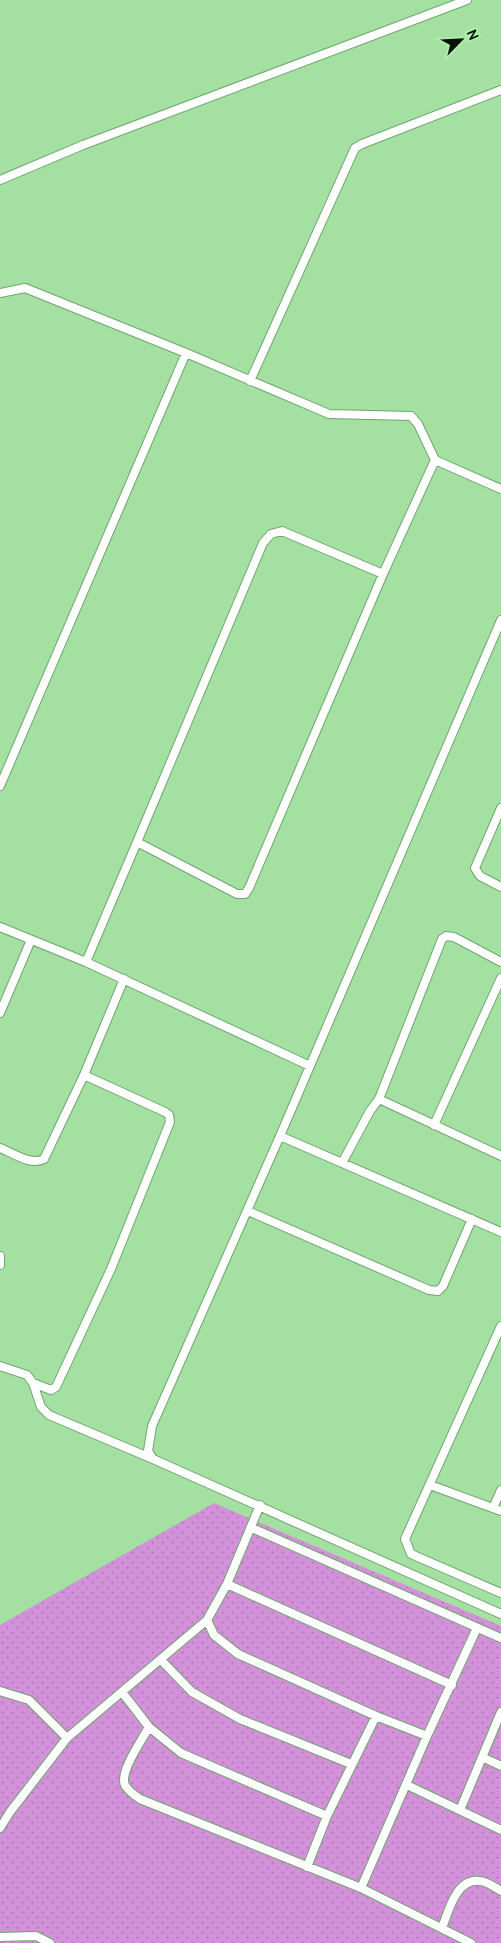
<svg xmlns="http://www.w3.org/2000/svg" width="501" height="1943" font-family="Cabin,sans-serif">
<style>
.grass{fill:url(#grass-dots)}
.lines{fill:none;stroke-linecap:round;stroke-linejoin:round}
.street-casing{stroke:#6da76c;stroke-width:10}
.street{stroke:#fff;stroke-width:8}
</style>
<defs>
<pattern id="grass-dots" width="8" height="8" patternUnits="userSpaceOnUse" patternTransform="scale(1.25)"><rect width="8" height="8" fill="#d291d8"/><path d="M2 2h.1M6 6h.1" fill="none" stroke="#b27cb8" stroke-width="1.8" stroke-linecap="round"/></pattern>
</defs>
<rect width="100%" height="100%" fill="#a3e0a1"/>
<!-- grass -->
<path class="grass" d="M214 1503 501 1626V1943H0V1625Z"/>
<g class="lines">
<defs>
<path id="street" d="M0 180 83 145 467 0
M0 293 25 288 186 353 329 414 411 416 418 424 435 460
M250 381 355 148 362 144 501 90
M501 620 280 1136 152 1426 148 1451 153 1459 501 1614
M0 786 186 353
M501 808 475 868 480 876 501 887
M137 842 263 543 271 534 282 531 383 574
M0 927 86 962 310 1066
M86 962 137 842 237 894H245L249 888 383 574 435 460 501 489
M0 1013 31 940
M379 1099 442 939 446 936 454 937 501 962
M434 1125 501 978
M280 1136 501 1232
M0 1148C13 1153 31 1166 44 1159L84 1075 124 979
M342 1163 370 1111 379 1099 501 1156
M248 1211 429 1290 438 1291 443 1286 472 1219
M0 1256V1265
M501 1326 405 1539 411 1554 501 1593
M0 1366 27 1375 33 1383 41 1407 49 1415 153 1459
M33 1383 51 1390 56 1387 111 1269 170 1122 169 1115 165 1112 84 1075
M430 1485 501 1511
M493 1508 501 1490
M252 1528 501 1638
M227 1584 452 1685
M207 1620 214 1635 238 1654 376 1716 427 1736
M161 1660 192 1692 240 1719 351 1764
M0 1691 29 1700 67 1738
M122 1692 149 1727 181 1753 327 1816
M149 1727C142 1740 119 1772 125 1785 128 1791 134 1795 140 1799L361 1888 471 1943
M482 1757 501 1766
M407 1785 501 1830
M460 1810 501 1712
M0 1828 10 1812 67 1738 207 1620 227 1584 260 1505
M307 1867 327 1816 376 1716
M361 1888 427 1736 477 1628
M442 1928C448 1913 456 1878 479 1881 486 1881 495 1887 501 1891
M0 1937 36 1936 50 1943"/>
</defs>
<!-- street casing -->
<use href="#street" class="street-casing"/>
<!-- street -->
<use href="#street" class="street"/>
</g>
<!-- north arrow -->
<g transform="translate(461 40) rotate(66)" stroke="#b0edae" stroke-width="4" paint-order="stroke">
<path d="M0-4L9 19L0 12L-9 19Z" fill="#001401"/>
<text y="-8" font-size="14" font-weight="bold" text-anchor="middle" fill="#001401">N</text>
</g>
</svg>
